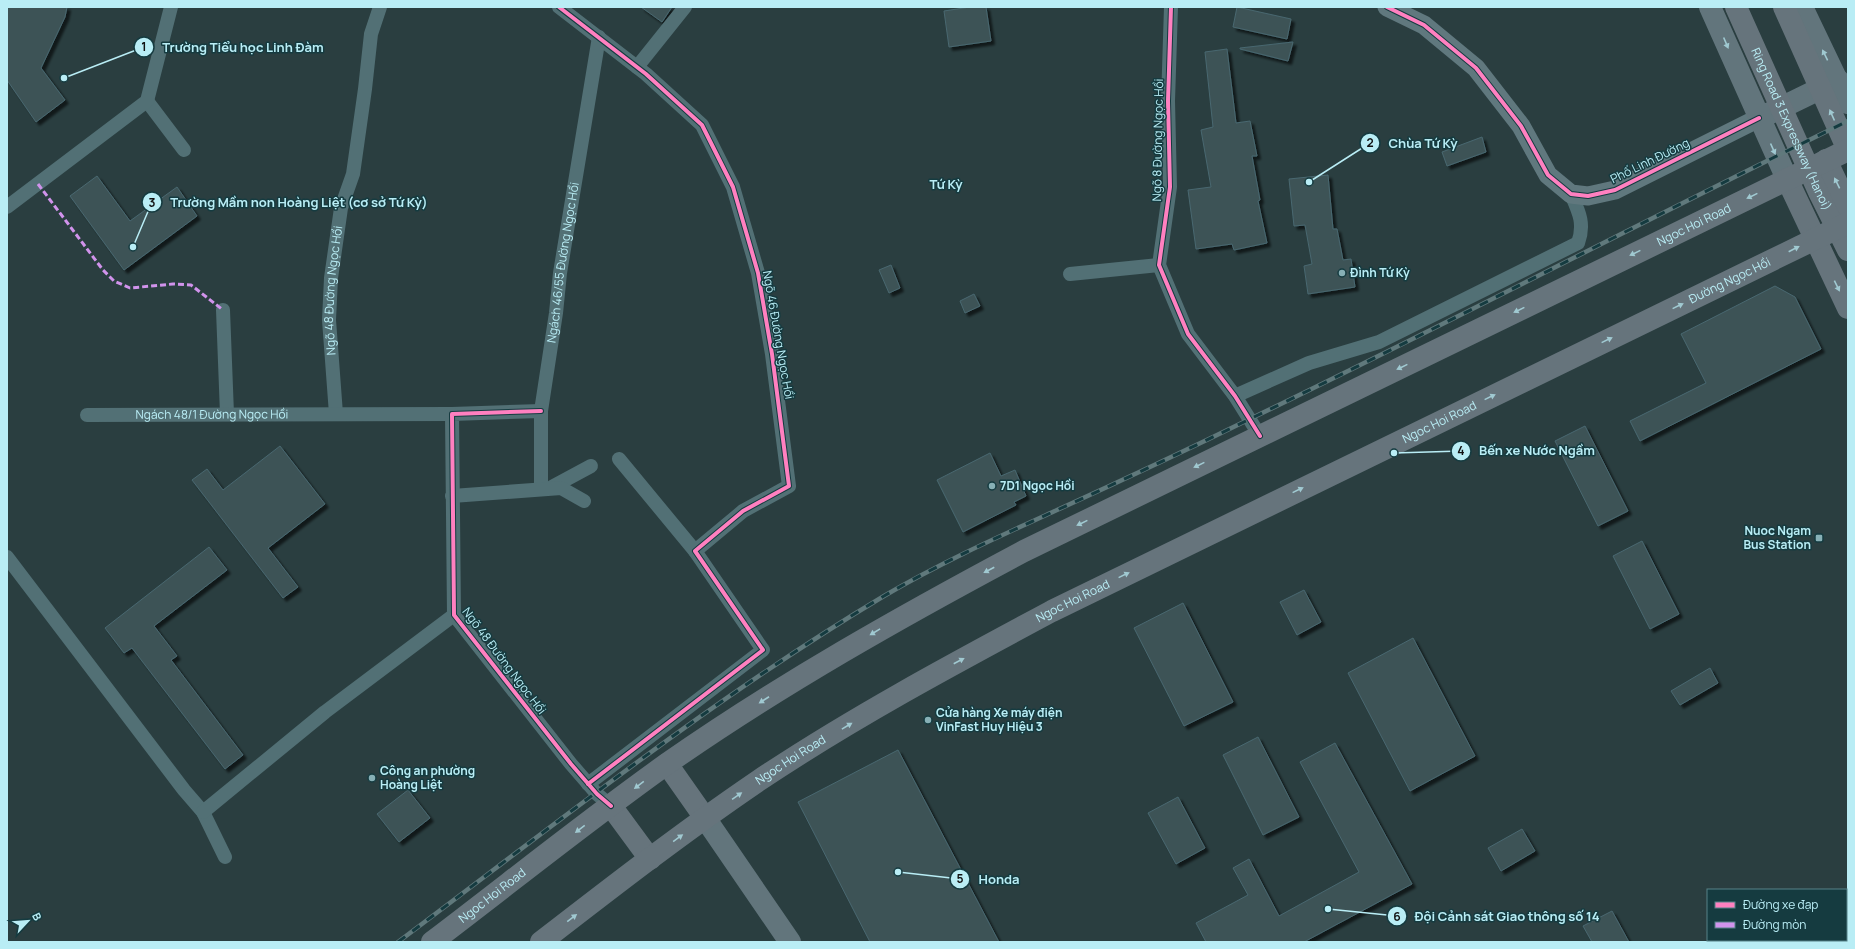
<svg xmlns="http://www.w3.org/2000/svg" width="1855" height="949" font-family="Manrope,sans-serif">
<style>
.building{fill:#3e5357;stroke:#496870;filter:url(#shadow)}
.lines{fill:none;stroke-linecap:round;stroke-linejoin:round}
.street{stroke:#527075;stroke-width:14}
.secondary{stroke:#60787e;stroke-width:19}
.primary{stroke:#62757c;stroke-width:22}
.highway{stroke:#66747c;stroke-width:22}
.rail-casing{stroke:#60797c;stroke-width:4.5}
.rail{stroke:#153b40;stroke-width:3;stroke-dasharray:9;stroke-linecap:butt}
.quiet{stroke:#d193ec;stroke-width:3;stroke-dasharray:6 3;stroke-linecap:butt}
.cycleway-casing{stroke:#153b40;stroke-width:6}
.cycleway{stroke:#ff80c0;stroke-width:4}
.oneway{fill:#9fc9d1}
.oneway2{fill:#a0c9d1}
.poi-dot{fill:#87b0b6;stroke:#153b40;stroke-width:1.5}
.labels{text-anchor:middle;stroke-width:3;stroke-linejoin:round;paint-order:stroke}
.street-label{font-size:12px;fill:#b9edf5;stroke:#153b40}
.poi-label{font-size:12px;font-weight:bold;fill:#b9edf5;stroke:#153b40;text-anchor:start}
.neighbourhood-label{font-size:13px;font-weight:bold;fill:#b9edf5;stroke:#153b40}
.leader{fill:none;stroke:#b9edf5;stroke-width:1.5}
.callout-dot{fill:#b9edf5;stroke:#153b40;stroke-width:1.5}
.mark-label{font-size:12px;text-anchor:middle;font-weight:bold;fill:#111}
.callout-label{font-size:13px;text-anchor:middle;font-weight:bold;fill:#b9edf5;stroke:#153b40;stroke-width:3;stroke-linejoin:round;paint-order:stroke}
</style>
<defs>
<filter id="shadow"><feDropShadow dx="3.5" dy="3.5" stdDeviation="1" flood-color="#0009"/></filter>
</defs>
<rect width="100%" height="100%" fill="#2a3e40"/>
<!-- building -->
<path class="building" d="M7 7H67L65 17 41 68 65 100 36 122 7 80Z
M641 7H672L662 22Z
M970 7H986L991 41 949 47 944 11Z
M1237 7 1291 19 1287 39 1233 27Z
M1293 42 1288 61 1240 49V48Z
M1227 49 1236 123 1250 121 1257 156H1252L1260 200 1258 201 1267 243 1234 250 1232 244 1196 249 1188 190 1211 187 1201 130 1213 127 1205 52Z
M1482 137 1486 152 1447 166 1442 152Z
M1328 175 1333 229H1337L1343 260 1351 259 1355 287 1308 294 1304 266 1312 264 1305 225 1294 226 1289 179Z
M97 176 130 221 177 187 197 216 124 270 70 196Z
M891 265 900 288 889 293 879 270Z
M1775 286 1795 297 1821 349 1640 441 1630 421 1706 383 1681 334Z
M974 294 980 306 965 313 960 301Z
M1585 426 1628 511 1598 526 1555 441Z
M280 446 325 504 268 548 298 587 283 598 192 480 207 469 223 490Z
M990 453 1001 476 1015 470 1026 496 1014 502 1016 505 963 532 937 480Z
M1642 541 1679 614 1650 629 1613 556Z
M209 547 227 570 154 626 177 656 171 660 243 755 225 769 132 648 124 653 105 628Z
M1304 590 1321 622 1297 635 1280 602Z
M1183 603 1233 702 1184 726 1134 628Z
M1413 638 1475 756 1410 791 1348 673Z
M1710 668 1718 683 1680 705 1671 691Z
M1258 737 1299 817 1263 835 1223 755Z
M1335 743 1412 884 1304 942H1206L1196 923 1248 895 1233 868 1249 859 1279 916 1359 872 1300 762Z
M898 750 999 942H870L798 802Z
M408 790 430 818 399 842 377 814Z
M1178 797 1205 848 1176 864 1148 813Z
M1522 829 1535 851 1501 871 1488 848Z
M1612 911 1629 942H1592L1583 926Z"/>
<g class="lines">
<!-- street -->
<g class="street">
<path d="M559 7 646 74 702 125 733 187 758 273 772 354 789 486 743 511 695 551 763 650 588 784"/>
<path d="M1171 7 1168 101 1170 187 1159 265 1188 334 1235 396 1260 436"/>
<path d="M637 67 685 7"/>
<path d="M147 101 184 150"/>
<path d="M7 207 147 101 171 7"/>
<path d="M1070 274 1159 265"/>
<path d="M223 310 227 414"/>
<path d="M1235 396 1309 363 1379 342 1578 243C1585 224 1579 212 1571 194"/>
<path d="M541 411 452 414 454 615 571 764 597 794 611 806"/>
<path id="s1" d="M336 414 329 320 331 278 341 208 353 174 365 89 371 34 380 7"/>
<path id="s2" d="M87 415 452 414"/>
<path d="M619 459 695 551"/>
<path d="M552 487 591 466"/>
<path id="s3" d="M541 489V411L556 313 560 273 599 37"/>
<path d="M452 496 561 488 584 501"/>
<path d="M7 557 184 790 203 812 225 857"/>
<path d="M203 812 325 712 454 615"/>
</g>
<!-- secondary -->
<path class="secondary" d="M1387 7 1424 25 1476 68 1521 126 1548 175 1571 194 1588 196 1615 190 1759 118"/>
<!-- primary -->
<path class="primary" d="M1710 7 1787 179
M1802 7 1848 103
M1764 116 1838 80
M705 818 790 942"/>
<!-- highway -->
<g class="highway">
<path id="s4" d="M1736 7 1819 192 1848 250"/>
<path d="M1784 7 1848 150"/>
<path d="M1826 160 1848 206"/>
<path d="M1787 179 1848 308"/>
<path d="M667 764 705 818"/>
<path d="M611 806 650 859"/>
<path id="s5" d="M432 942C511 882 588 820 668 763 781 684 902 616 1024 551L1848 150"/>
<path id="s6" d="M541 942C612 887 683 832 758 781 852 718 953 664 1052 611L1848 223"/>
</g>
<defs>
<path id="rail" d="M398 942C557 823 713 698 884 596 940 563 998 537 1057 510 1123 480 1189 449 1254 417 1453 321 1649 218 1848 121"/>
</defs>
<!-- rail casing -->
<use href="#rail" class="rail-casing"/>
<!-- rail -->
<use href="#rail" class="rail"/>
<!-- quiet -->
<path class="quiet" d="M38 184 103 270 114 281 130 288 173 284 191 285 223 310"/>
<defs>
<path id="cycleway" d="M559 7 646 74 702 125 733 187 758 273 772 354 789 486 743 511 695 551 763 650 588 784
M1171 7 1168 101 1170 187 1159 265 1188 334 1235 396 1260 436
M1387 7 1424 25 1476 68 1521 126 1548 175 1571 194 1588 196 1615 190 1759 118
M541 411 452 414 454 615 571 764 597 794 611 806"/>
</defs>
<!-- cycleway casing -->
<use href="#cycleway" class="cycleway-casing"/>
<!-- cycleway -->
<use href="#cycleway" class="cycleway"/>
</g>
<!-- one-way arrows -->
<defs><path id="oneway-solid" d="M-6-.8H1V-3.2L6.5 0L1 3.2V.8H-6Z"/></defs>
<g class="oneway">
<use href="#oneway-solid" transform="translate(1726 43) rotate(67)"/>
<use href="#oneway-solid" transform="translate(1825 55) rotate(-116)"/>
<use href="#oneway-solid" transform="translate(1773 149) rotate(66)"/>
</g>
<g class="oneway2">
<use href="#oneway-solid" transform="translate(1832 115) rotate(-114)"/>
<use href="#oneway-solid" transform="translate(1837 183) rotate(-116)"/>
<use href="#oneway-solid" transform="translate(1752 196) rotate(154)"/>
<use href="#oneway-solid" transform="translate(1794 249) rotate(-27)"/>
<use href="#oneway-solid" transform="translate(1635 253) rotate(154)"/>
<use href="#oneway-solid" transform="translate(1837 286) rotate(64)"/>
<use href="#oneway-solid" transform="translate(1678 306) rotate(-26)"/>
<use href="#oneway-solid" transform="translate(1519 310) rotate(154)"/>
<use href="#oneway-solid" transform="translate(1607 340) rotate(-26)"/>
<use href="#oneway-solid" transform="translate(1402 367) rotate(154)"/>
<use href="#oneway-solid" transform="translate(1490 397) rotate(-26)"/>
<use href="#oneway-solid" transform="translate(1199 465) rotate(154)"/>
<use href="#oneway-solid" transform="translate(1298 490) rotate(-26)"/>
<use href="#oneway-solid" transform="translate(1082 523) rotate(154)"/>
<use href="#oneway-solid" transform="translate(989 570) rotate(152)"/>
<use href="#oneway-solid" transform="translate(1124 575) rotate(-26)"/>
<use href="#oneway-solid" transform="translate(875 632) rotate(149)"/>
<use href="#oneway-solid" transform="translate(959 661) rotate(-28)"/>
<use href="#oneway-solid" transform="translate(764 700) rotate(147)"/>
<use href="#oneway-solid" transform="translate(847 726) rotate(-31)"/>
<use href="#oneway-solid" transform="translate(639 785) rotate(143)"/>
<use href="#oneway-solid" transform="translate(737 796) rotate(-35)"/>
<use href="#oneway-solid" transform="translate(580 829) rotate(142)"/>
<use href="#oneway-solid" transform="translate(678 838) rotate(-36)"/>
<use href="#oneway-solid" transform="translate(572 918) rotate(-37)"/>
</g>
<!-- markers -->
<g class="poi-dot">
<circle cx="1342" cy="273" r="4"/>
<circle cx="992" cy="486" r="4"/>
<rect x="1815" y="534" width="8" height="8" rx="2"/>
<circle cx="928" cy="720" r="4"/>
<circle cx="372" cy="778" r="4"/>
</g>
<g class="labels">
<!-- street labels -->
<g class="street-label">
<text dy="4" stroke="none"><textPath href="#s4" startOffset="134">Ring Road 3 Expressway (Hanoi)</textPath></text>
<text transform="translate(1158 140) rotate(-89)" y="4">Ngõ 8 Đường Ngọc Hồi</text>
<text transform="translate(1650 161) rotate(-26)" y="4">Phố Linh Đường</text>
<text dy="4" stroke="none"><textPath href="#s5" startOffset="1456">Ngoc Hoi Road</textPath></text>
<text dy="4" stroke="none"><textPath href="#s3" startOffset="228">Ngách 46/55 Đường Ngọc Hồi</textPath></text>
<text dy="4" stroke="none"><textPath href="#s6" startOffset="1364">Đường Ngọc Hồi</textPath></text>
<text dy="4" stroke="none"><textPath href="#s1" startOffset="124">Ngõ 48 Đường Ngọc Hồi</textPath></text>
<text transform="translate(778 335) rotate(80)" y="4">Ngõ 46 Đường Ngọc Hồi</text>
<text dy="4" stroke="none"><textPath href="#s2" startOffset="125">Ngách 48/1 Đường Ngọc Hồi</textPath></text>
<text dy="4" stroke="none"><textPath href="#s6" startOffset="1041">Ngoc Hoi Road</textPath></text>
<text dy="4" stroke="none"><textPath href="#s6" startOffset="633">Ngoc Hoi Road</textPath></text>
<text transform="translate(504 661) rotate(53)" y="4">Ngõ 48 Đường Ngọc Hồi</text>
<text dy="4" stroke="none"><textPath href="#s6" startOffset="309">Ngoc Hoi Road</textPath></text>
<text dy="4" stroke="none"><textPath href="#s5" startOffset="76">Ngoc Hoi Road</textPath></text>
</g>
<!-- poi labels -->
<g class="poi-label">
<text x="1350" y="277">Đình Tứ Kỳ</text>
<text x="1000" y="490">7D1 Ngọc Hồi</text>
<text x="1811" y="535" text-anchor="end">Nuoc Ngam<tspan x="1811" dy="14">Bus Station</tspan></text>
<text x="936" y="717">Cửa hàng Xe máy điện<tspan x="936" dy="14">VinFast Huy Hiệu 3</tspan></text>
<text x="380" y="775">Công an phường<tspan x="380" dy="14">Hoàng Liệt</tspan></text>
</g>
<!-- neighbourhood labels -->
<g class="neighbourhood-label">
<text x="946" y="189">Tứ Kỳ</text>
</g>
</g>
<!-- callouts -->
<path class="leader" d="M64 78L144 47M1309 182L1370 143M133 247L152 202M1394 453L1461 451M898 872L960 879M1328 909L1397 916"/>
<g class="callout-dot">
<circle cx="64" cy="78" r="4"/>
<circle cx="1309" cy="182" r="4"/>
<circle cx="133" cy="247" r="4"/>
<circle cx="1394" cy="453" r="4"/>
<circle cx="898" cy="872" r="4"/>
<circle cx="1328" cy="909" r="4"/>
<circle cx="144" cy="47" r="10"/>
<circle cx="1370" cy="143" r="10"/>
<circle cx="152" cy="202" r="10"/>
<circle cx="1461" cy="451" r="10"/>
<circle cx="960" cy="879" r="10"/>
<circle cx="1397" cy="916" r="10"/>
</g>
<g class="mark-label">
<text x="144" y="51">1</text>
<text x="1370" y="147">2</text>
<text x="152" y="207">3</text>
<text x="1461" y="455">4</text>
<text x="960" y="883">5</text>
<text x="1397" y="921">6</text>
</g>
<g class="callout-label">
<text x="243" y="52">Trường Tiểu học Linh Đàm</text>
<text x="1423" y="148">Chùa Tứ Kỳ</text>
<text x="299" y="207">Trường Mầm non Hoàng Liệt (cơ sở Tứ Kỳ)</text>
<text x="1537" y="455">Bến xe Nước Ngầm</text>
<text x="999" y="884">Honda</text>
<text x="1507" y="921">Đội Cảnh sát Giao thông số 14</text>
</g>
<!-- border -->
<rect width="1855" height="949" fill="none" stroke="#b9edf5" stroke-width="16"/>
<!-- legend -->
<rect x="1707" y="889" width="140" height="52" fill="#153b40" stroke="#578288"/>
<rect x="1715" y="902" width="20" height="6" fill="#ff80c0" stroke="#578288"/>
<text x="1743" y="909" font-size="12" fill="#b9edf5">Đường xe đạp</text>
<rect x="1715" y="922" width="20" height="6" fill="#d193ec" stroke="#578288"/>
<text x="1743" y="929" font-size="12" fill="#b9edf5">Đường mòn</text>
<!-- north arrow -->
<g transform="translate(28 921) rotate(64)" stroke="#153b40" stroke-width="3" paint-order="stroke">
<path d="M0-3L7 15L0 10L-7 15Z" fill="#b9edf5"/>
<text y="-6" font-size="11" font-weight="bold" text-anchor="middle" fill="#b9edf5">B</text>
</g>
</svg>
